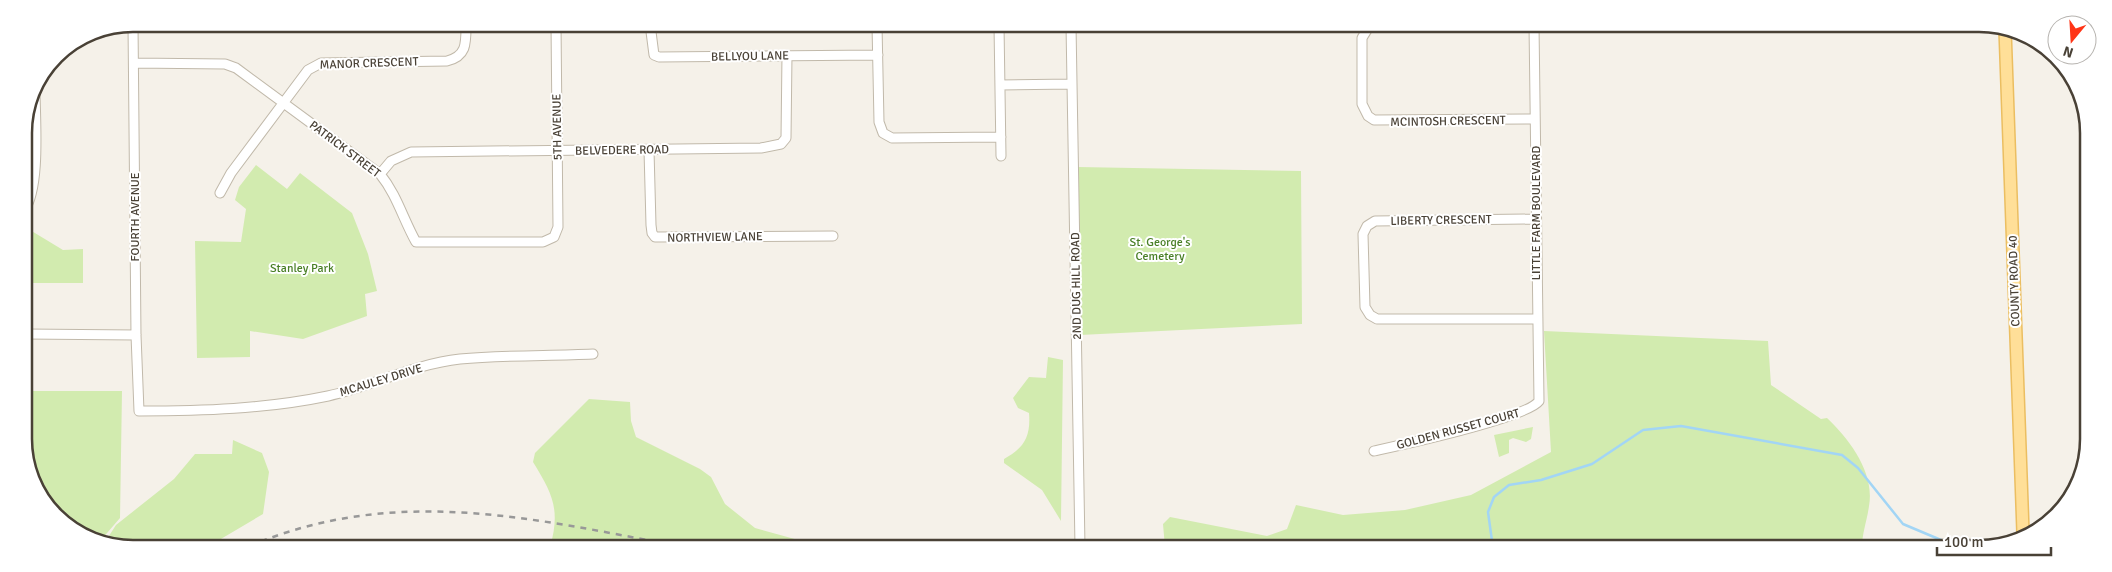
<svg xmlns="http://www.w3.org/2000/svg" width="2112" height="572" font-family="Signika,sans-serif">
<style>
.green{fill:#d2ebaf}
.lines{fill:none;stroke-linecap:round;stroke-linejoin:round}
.stream{stroke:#a2d5f5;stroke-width:2.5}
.minor-casing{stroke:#c1b9aa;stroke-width:11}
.major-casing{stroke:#ebbe61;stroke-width:14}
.minor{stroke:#fff;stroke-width:9}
.major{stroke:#ffdf98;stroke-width:11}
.rail{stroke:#989898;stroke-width:2.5;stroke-dasharray:6 6;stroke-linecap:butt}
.labels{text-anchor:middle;stroke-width:4;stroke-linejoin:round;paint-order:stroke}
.street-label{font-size:12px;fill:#494136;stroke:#fff}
.park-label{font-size:12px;fill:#497f26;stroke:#fff}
.rim{fill:none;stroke:#494136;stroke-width:2.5}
</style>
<rect width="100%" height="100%" fill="#f5f1e9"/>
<!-- green -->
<path class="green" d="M256 165 287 189 300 173 352 213 368 254 377 291 365 294 367 316 303 339 250 331V357L197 358 195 241 241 242 246 209 235 200 239 187Z
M1078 167 1301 171 1302 324 1080 335Z
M25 227 63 250 83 249V283H25Z
M1544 331 1768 341 1771 385 1821 419 1827 418C1850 440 1875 473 1869 506 1867 521 1862 533 1862 548L1165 547 1163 524 1170 517 1267 536 1287 529 1296 505 1343 515 1405 510 1471 495 1551 452Z
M1048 357 1063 360 1061 521 1042 490 1004 463V459C1024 448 1031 437 1029 413L1018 408 1013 398 1029 377 1046 378Z
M26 391H122L120 518 101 540 56 516 26 460Z
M589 399 630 402 631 421 636 437 700 469 711 477 725 504 755 528 820 546 879 540 919 542 939 544 943 547H550C561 509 552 493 533 462L535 453Z
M1533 427 1531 439 1526 442 1513 438 1509 440V453L1499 457 1494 435Z
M233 440 262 453 269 472 263 514 209 546H112L105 542 116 525 174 479 195 454H232Z
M411 540 486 545 496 546H389Z"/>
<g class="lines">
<!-- stream -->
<path class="stream" d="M1493 548 1488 512 1494 497 1509 485 1541 480 1592 464 1643 430 1681 426 1842 455 1858 468 1903 524 1960 548"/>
<defs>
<path id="minor" d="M133 24 136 335 139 411C202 411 266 409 328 396 373 386 414 364 460 359 504 355 549 356 593 354
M650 24 654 55 659 57 878 55
M877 25 879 122 883 133 892 138 1001 137
M999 25 1001 156
M1071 25 1080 547
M1370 25 1362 38V104L1368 116 1374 120 1535 119
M134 63 225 64 236 68 380 174C397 195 403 219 416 242H543L554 237 558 227 556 24
M1000 85 1072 84
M649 150 651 225 652 233 655 237 833 236
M380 174 391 161 411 152 761 148 781 144 786 138 787 55
M220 193 231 173 308 70 321 63 447 61C467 56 466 43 466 24
M24 211C41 187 35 119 35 88
M1536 219 1375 221 1367 226 1363 234 1365 307 1370 315 1377 319H1536
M25 334 136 335
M1374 451C1401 445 1527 418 1539 401L1534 25"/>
<path id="major" d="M2005 29 2023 532"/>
</defs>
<!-- minor casing -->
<use href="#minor" class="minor-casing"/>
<!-- major casing -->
<use href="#major" class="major-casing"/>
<!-- minor -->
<use href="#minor" class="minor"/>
<!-- major -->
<use href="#major" class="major"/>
<!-- rail -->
<path class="rail" d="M250 546C396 484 535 519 683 547"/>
</g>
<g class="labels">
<!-- street labels -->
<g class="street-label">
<text transform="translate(750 56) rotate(-1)" y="4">BELLYOU LANE</text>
<text transform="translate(369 63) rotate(-2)" y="4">MANOR CRESCENT</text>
<text transform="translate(1448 121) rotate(-1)" y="4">MCINTOSH CRESCENT</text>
<text transform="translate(557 127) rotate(-91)" y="4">5TH AVENUE</text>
<text transform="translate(345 149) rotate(37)" y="4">PATRICK STREET</text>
<text transform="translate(622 150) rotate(-1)" y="4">BELVEDERE ROAD</text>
<text transform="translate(1536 213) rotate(-90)" y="4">LITTLE FARM BOULEVARD</text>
<text transform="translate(135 217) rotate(-90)" y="4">FOURTH AVENUE</text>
<text transform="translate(1441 220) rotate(-1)" y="4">LIBERTY CRESCENT</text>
<text transform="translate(715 237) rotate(-1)" y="4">NORTHVIEW LANE</text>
<text transform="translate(2014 281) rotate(-92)" y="4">COUNTY ROAD 40</text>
<text transform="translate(1076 286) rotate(-91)" y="4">2ND DUG HILL ROAD</text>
<text transform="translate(381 380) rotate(-17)" y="4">MCAULEY DRIVE</text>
<text transform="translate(1458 429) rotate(-15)" y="4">GOLDEN RUSSET COURT</text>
</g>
<!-- park labels -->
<g class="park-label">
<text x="1160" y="246">St. George's<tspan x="1160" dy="14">Cemetery</tspan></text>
<text x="302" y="272">Stanley Park</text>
</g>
</g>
<!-- crop -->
<path d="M0 0H2112V572H0ZM133 32H1979A101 101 0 0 1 2080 133V439A101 101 0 0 1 1979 540H133A101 101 0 0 1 32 439V133A101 101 0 0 1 133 32Z" fill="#fff" fill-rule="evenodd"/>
<path class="rim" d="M133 32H1979A101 101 0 0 1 2080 133V439A101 101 0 0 1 1979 540H133A101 101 0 0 1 32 439V133A101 101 0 0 1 133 32Z"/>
<!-- north arrow -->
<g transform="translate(2072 40) rotate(198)"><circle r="24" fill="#ffffff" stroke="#b6b3af"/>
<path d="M0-4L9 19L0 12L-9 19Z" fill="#ff3416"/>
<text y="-8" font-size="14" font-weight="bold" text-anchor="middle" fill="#494136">N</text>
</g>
<!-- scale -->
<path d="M1937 547v8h114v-8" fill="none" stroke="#494136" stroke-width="2.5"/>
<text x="1944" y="547" font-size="15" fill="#494136" stroke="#ffffff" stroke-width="4" paint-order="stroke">100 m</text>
</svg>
